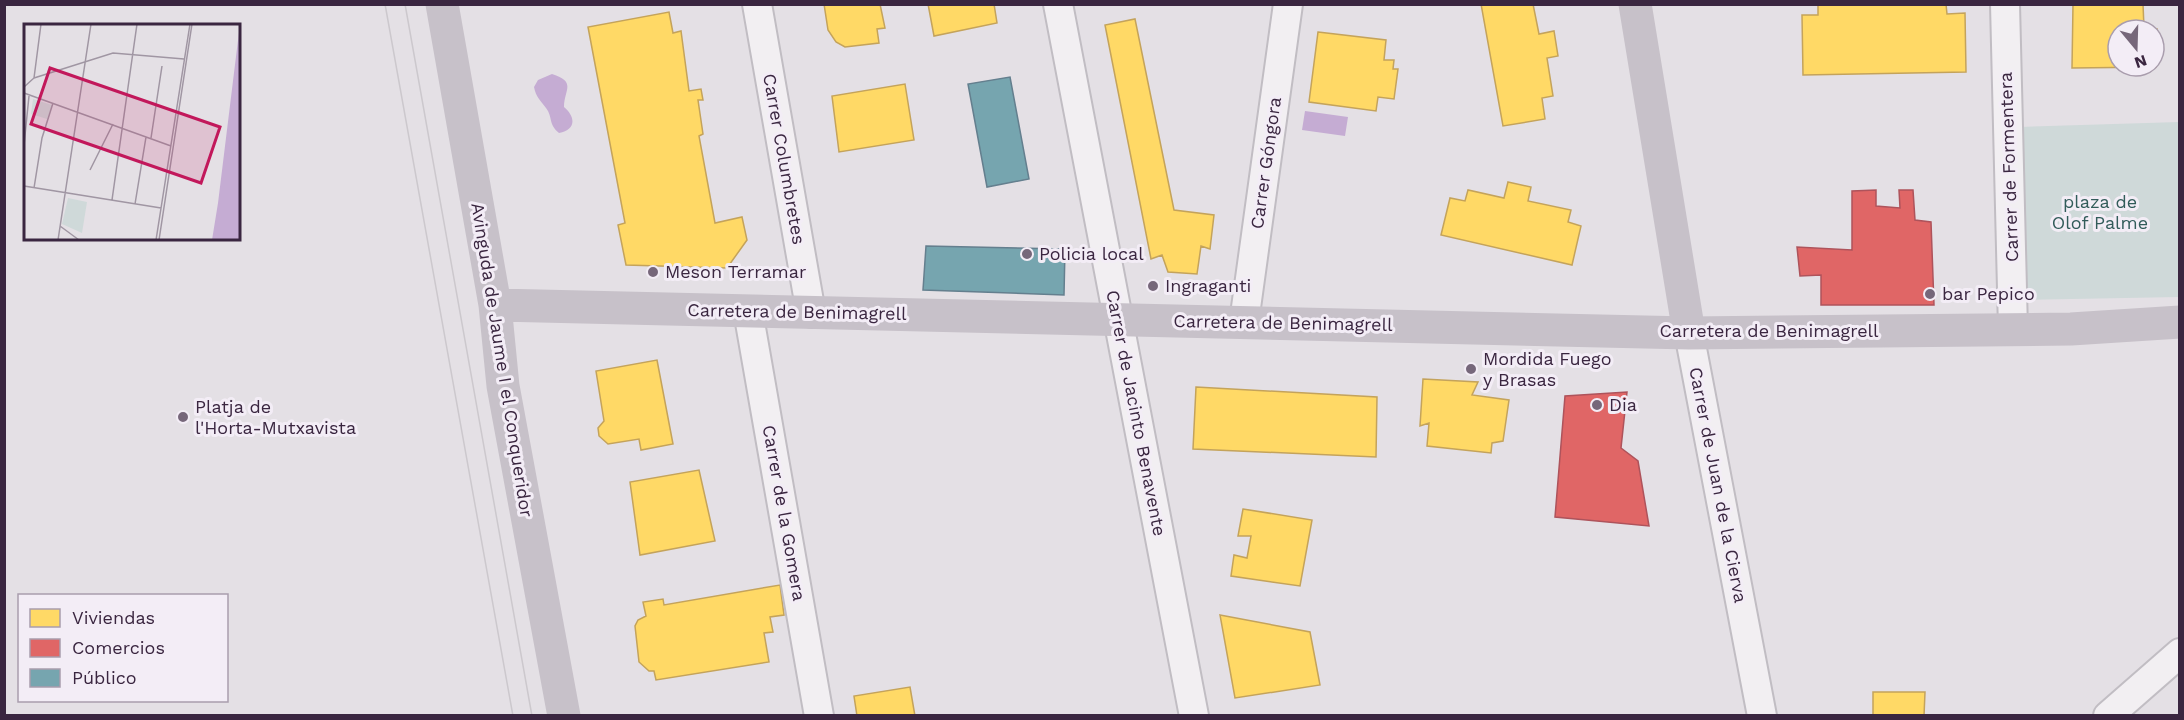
<svg xmlns="http://www.w3.org/2000/svg" width="2184" height="720" font-family="'Work Sans',sans-serif">
<style>
.green{fill:#cfd9d9}
.water{fill:#c5acd3}
.homes{fill:#ffd966;stroke:#c4a35b;stroke-width:1.5;fill-rule:evenodd}
.shops{fill:#e06666;stroke:#ae535b;stroke-width:1.5}
.public{fill:#76a5af;stroke:#647f8e;stroke-width:1.5}
.lines{fill:none;stroke-linecap:round;stroke-linejoin:round}
.street-casing{stroke:#c1bdc3;stroke-width:32}
.street{stroke:#f2eff2;stroke-width:28}
.secondary{stroke:#c7c1c9;stroke-width:33}
.tram{stroke:#ccc8cd;stroke-width:1.5}
.poi-dot{fill:#76677a;stroke:#f3edf6;stroke-width:2}
.labels{text-anchor:middle;stroke-width:6;stroke-linejoin:round;paint-order:stroke}
.street-label{font-size:18px;fill:#3a2640;stroke:#f3edf6}
.park-label{font-size:18px;fill:#325c5a;stroke:#f3edf6}
.poi-label{font-size:18px;fill:#3a2640;stroke:#f3edf6;text-anchor:start}
.inset-road{fill:none;stroke:#a096a3;stroke-width:1.5}
.view{fill:#c2185b;fill-opacity:0.15;stroke:#c2185b;stroke-width:3}
.inset-edge{fill:none;stroke:#3a2640;stroke-width:3}
</style>
<rect width="100%" height="100%" fill="#e4e0e5"/>
<!-- green -->
<path class="green" d="M2179 122V297L2020 300 2019 127Z"/>
<!-- water -->
<path class="water" d="M552 74C577 82 564 90 564 107 576 117 576 130 559 133 548 124 553 117 546 108 540 100 536 97 534 87L538 80Z
M1305 111 1348 117 1345 136 1302 130Z"/>
<!-- homes -->
<path class="homes" d="M824 4H880L885 28 877 29 879 43 845 47 836 42 828 30Z
M928 4H994L997 23 934 36Z
M1481 4H1533L1539 34 1554 31 1558 56 1547 58 1553 96 1542 98 1545 119 1503 126Z
M1818 4H1946L1947 14 1965 13 1966 72 1803 75 1802 15H1818Z
M2073 4H2143L2144 28 2157 29 2156 67 2072 68ZM2118 30H2154V66H2118Z
M669 12 673 33 681 31 689 91 701 89 703 100H698L703 134 699 136 715 223 742 217 747 240 727 268 626 265 618 225 625 223 588 27Z
M1135 19 1174 210 1214 215 1210 249 1201 246 1197 274 1168 272 1162 255 1151 259 1105 25Z
M1318 32 1386 40 1384 60H1394L1393 69H1398L1394 99 1378 97 1376 111 1309 102Z
M905 84 914 140 839 152 832 96Z
M1508 182 1531 187 1528 201 1571 210 1568 222 1581 226 1572 265 1441 235 1450 198 1465 201 1468 190 1504 198Z
M657 360 673 444 641 450 639 439 608 444 599 436 598 428 604 421 596 371Z
M1423 379 1478 382 1472 395 1509 400 1503 441 1492 443 1491 453 1427 446 1429 423 1420 426Z
M1196 387 1377 397 1376 457 1193 449Z
M699 470 715 541 640 555 630 482Z
M1243 509 1312 520 1300 586 1231 576 1234 555 1247 558 1251 536H1238Z
M780 585 784 615 770 617 773 632 764 633 769 662 656 680 654 671H649L639 662 635 626 638 620 646 616 643 602 663 599 664 605Z
M1220 615 1310 632 1320 685 1235 698Z
M910 687 915 716H857L854 696Z
M1873 692H1925L1924 716H1873Z"/>
<!-- shops -->
<path class="shops" d="M1876 190V206L1900 208 1899 190H1913L1915 220 1931 222 1934 305H1821V275L1800 276 1797 247 1852 250V191Z
M1627 392 1621 448 1638 461 1649 526 1555 517 1565 396Z"/>
<!-- public -->
<path class="public" d="M1010 77 1029 179 987 187 968 84Z
M926 246 1065 249 1064 295 923 290Z"/>
<g class="lines">
<defs>
<path id="street" d="M757 4 811 313
M1058 4 1194 716
M2005 4 2013 330
M748 311 819 716
M1244 322 1288 4
M1689 333 1762 716
M2108 716 2180 653"/>
</defs>
<!-- street casing -->
<use href="#street" class="street-casing"/>
<!-- street -->
<use href="#street" class="street"/>
<!-- secondary -->
<path class="secondary" d="M442 4 495 305 503 386 564 716
M1635 4 1689 333
M495 305 1689 333 2071 329 2180 322"/>
<!-- tram -->
<path class="tram" d="M385 4 513 716
M405 4 532 716"/>
</g>
<!-- markers -->
<g class="poi-dot">
<circle cx="1027" cy="254" r="6"/>
<circle cx="653" cy="272" r="6"/>
<circle cx="1153" cy="286" r="6"/>
<circle cx="1930" cy="294" r="6"/>
<circle cx="1471" cy="369" r="6"/>
<circle cx="1597" cy="405" r="6"/>
<circle cx="183" cy="417" r="6"/>
</g>
<g class="labels">
<!-- street labels -->
<g class="street-label">
<text transform="translate(784 159) rotate(80)" y="6">Carrer Columbretes</text>
<text transform="translate(1266 163) rotate(-82)" y="6">Carrer Góngora</text>
<text transform="translate(2009 167) rotate(-92)" y="6">Carrer de Formentera</text>
<text transform="translate(797 312) rotate(1)" y="6">Carretera de Benimagrell</text>
<text transform="translate(1283 323) rotate(1)" y="6">Carretera de Benimagrell</text>
<text x="1769" y="337">Carretera de Benimagrell</text>
<text transform="translate(502 360) rotate(81)" y="6">Avinguda de Jaume I el Conqueridor</text>
<text transform="translate(1136 413) rotate(79)" y="6">Carrer de Jacinto Benavente</text>
<text transform="translate(1718 485) rotate(79)" y="6">Carrer de Juan de la Cierva</text>
<text transform="translate(784 513) rotate(80)" y="6">Carrer de la Gomera</text>
</g>
<!-- park labels -->
<g class="park-label">
<text x="2100" y="208">plaza de<tspan x="2100" dy="21">Olof Palme</tspan></text>
</g>
<!-- poi labels -->
<g class="poi-label">
<text x="1039" y="260">Policia local</text>
<text x="665" y="278">Meson Terramar</text>
<text x="1165" y="292">Ingraganti</text>
<text x="1942" y="300">bar Pepico</text>
<text x="1483" y="365">Mordida Fuego<tspan x="1483" dy="21">y Brasas</tspan></text>
<text x="1609" y="411">Dia</text>
<text x="195" y="413">Platja de<tspan x="195" dy="21">l'Horta-Mutxavista</tspan></text>
</g>
</g>
<!-- overview -->
<g transform="translate(24 24)">
<rect width="216" height="216" fill="#e4e0e5"/>
<path d="M9 75 28 81 23 95 7 90ZM44 174 63 178 58 209 38 200Z" fill="#cfd9d9"/>
<path d="M216 0V216H188L194 179Z" fill="#c5acd3"/>
<path class="inset-road" d="M10 54 89 29 160 35M0 63 10 54 17 0M0 69 147 122M127 114 138 42M0 121 5 72M66 146 89 100M0 162 137 184M10 164 18 114 29 79M88 176 113 0M111 180 122 113M36 202 55 216M34 216 67 0M132 216 166 0M135 216 168 0"/>
<path class="view" d="M26 44 196 103 177 159 7 100Z"/>
<rect width="216" height="216" class="inset-edge"/>
</g>
<!-- border -->
<rect width="2184" height="720" fill="none" stroke="#3a2640" stroke-width="12"/>
<!-- legend -->
<rect x="18" y="594" width="210" height="108" fill="#f3edf6" stroke="#a99dad" stroke-width="1.5"/>
<rect x="30" y="609" width="30" height="18" fill="#ffd966" stroke="#a99dad" stroke-width="1.5"/>
<text x="72" y="624" font-size="18" fill="#3a2640">Viviendas</text>
<rect x="30" y="639" width="30" height="18" fill="#e06666" stroke="#a99dad" stroke-width="1.5"/>
<text x="72" y="654" font-size="18" fill="#3a2640">Comercios</text>
<rect x="30" y="669" width="30" height="18" fill="#76a5af" stroke="#a99dad" stroke-width="1.5"/>
<text x="72" y="684" font-size="18" fill="#3a2640">Público</text>
<!-- north arrow -->
<g transform="translate(2136 48) rotate(161)"><circle r="28" fill="#f3edf6" stroke="#a99dad" stroke-width="1.5"/>
<path d="M0-4.5L10 22L0 15L-10 22Z" fill="#76677a"/>
<text y="-9" font-size="16" font-weight="bold" text-anchor="middle" fill="#3a2640">N</text>
</g>
</svg>
